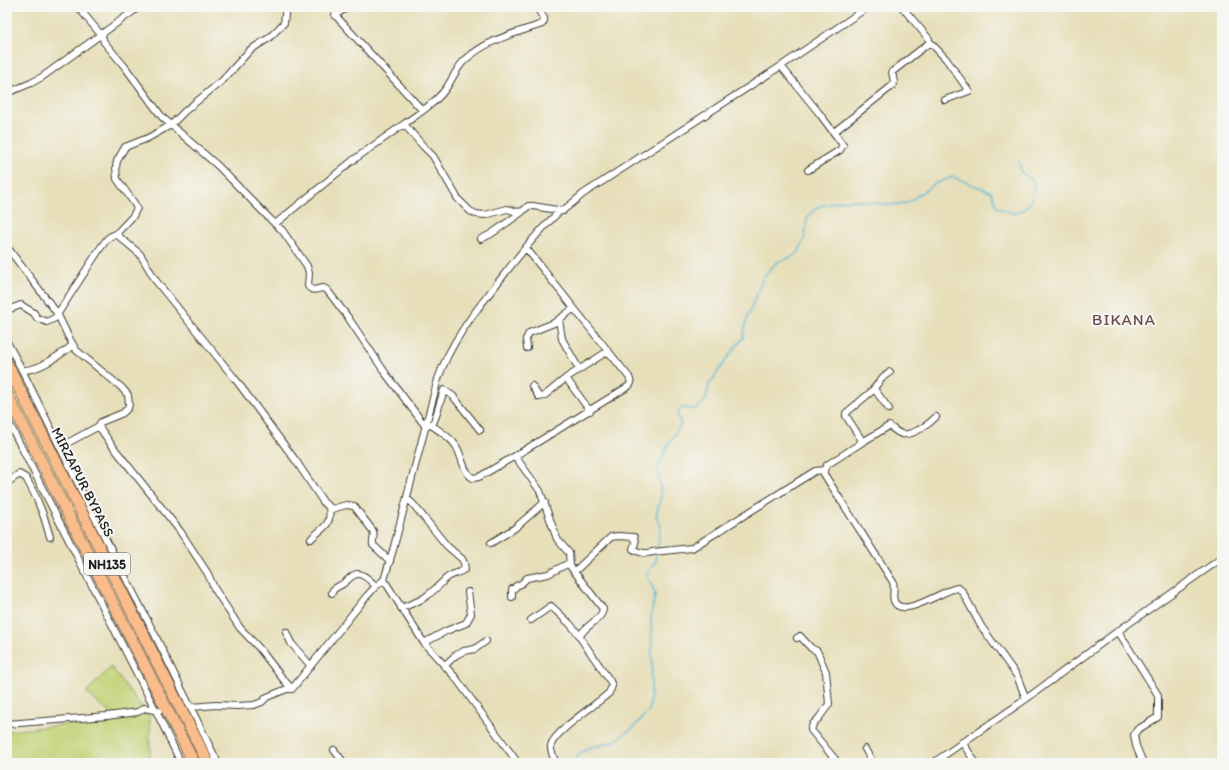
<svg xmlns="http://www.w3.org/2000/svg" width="1229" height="770" font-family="Itim,sans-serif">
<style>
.green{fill:#c1d174;stroke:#6e7648}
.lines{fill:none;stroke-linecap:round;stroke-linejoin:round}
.stream{stroke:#59bad8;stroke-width:1.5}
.street-casing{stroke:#3a3934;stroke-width:8}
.highway-casing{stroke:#3a3934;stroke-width:12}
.street{stroke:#fff;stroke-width:6}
.highway{stroke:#f9bc8a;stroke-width:11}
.labels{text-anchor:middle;stroke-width:4;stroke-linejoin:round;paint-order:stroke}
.shield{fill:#f6f6f2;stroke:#5d5d5c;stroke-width:1}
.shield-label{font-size:13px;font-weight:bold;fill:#1c1c1c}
.street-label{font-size:14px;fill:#1c1c1c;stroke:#f6f6f2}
.quarter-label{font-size:16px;letter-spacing:1px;fill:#684c4b;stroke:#f6f6f2}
</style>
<rect width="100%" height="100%" fill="#f6f6f2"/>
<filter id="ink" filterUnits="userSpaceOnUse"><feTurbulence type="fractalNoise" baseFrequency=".025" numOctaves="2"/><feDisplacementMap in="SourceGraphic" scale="8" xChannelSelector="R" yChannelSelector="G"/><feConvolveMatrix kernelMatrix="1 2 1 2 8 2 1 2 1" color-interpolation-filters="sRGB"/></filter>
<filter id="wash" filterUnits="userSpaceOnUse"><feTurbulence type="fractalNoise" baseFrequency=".012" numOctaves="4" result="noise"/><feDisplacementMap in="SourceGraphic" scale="16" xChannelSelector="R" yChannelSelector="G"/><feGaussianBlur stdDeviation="0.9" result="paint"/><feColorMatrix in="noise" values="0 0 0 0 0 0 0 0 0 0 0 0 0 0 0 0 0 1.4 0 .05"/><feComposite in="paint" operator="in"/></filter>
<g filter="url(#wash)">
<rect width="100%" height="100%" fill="#e7dfba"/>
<!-- green -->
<path class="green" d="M111 667 150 717V763H7V731L116 719 86 692Z"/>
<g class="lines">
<!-- stream -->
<path class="stream" d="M657 550 661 527 656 516 661 496 658 466 668 445 681 424 677 415 681 408 695 409 706 400 709 385 728 357 743 338 747 318 764 276 777 262 792 257 799 252 805 237 807 218 817 207 840 201 854 200 889 205 907 203 934 184 953 177 992 192 997 207 1015 214C1033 204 1032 202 1034 182L1021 172 1019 162
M575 763 578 755 589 748 614 742 634 727 650 709 652 659 651 616 655 594 647 574 656 561V554"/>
</g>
</g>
<g filter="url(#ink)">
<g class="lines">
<defs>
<path id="street" d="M78 7 102 36 104 42 125 67 162 117 218 166 275 224 282 230 307 266 309 273 308 286C313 293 317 288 324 288L327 290 347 316 386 374 426 427
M348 7 335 15 422 110
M930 42 946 59 969 91 945 100
M781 66 819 113 843 145 840 150 808 170
M7 93 31 83 42 77 139 7
M404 124C418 114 434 104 444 91 452 81 456 68 465 60 488 39 514 34 542 24L544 21V18L536 7
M834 132 892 86 894 82 892 72 929 43V39L902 7
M275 224 352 161 404 124 423 146 433 156 458 199 470 211 476 214 485 215 507 209 518 212 523 211 528 206H533L563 211
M116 234 140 254 156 281 236 380 296 461 324 503 332 509 346 505 354 506 373 531C375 536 372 540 373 545L390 561
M481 239 491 234 522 212
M7 247 57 313 68 336 76 350 121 387 128 395 129 404 128 408 123 413 101 422 99 425 100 428 111 444 180 531 208 574 214 588 240 628 259 648 283 679 292 689
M7 310 21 305 34 313 37 318 47 322 55 318 99 250 107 239 111 236 116 234 133 216 137 208 134 203 117 179 116 167 117 161 125 147 148 138 171 125 185 111 223 80 250 50 269 38 284 23 286 7
M559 319 562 339 579 369
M7 342 22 370 94 516 154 633 218 763
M527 348 526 339 529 333 554 323 573 309
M22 370C39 371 60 355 73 345
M890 372 883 377 871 392 846 413V416L861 439V443L827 465 824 470V474L893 582C895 589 892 595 894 601 902 621 947 587 958 588L962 591 981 626 1017 676 1026 699
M532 386 539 397 544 396 566 378
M873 390H875L889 409
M590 411 566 378 608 351
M7 419 156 711 181 763
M427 422C436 429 450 436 456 446 462 455 463 473 473 478L479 477 515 456 540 491 557 539 569 553 570 566 603 609C602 620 585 625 580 636L581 639 610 681 612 686 609 693C597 704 555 731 551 745 550 752 554 757 556 763
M432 426 436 416 444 390 453 396 480 430
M861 443 889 426C893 428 897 433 902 434 913 436 929 424 936 417
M60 447 99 426
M515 456 629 386 631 383 629 377 608 351 526 248
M7 483 19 474 26 478 36 497 44 517 50 537
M311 539C322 527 332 527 329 508
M491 543 515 528 545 502
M574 572 611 537 618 536 634 537 635 543 633 549C640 553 645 554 653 552L692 548 815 471 824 470
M332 593 333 590C336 587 340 586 344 583 347 581 350 577 354 575 362 571 370 581 376 586
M512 597V589L515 588 516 586 521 584 527 578 548 574 569 563
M401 608C409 605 417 602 424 598 433 592 440 584 448 577 454 573 460 573 465 569L464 563 462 559 447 546 413 504 410 501H406
M531 620 551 606 570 624 580 636
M1118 631 1158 695V717L1137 730 1134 735 1136 746 1143 763
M286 632 291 643 311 666
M797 638 800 636 811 648 817 651 826 672 829 704 819 718 813 724 811 730 838 763
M424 643 446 631 466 623 471 614 468 592
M444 666 456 655 464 651 475 649 486 641
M191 707 216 705 238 706 254 705 262 702 267 697 287 689H292L366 597 376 586 384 580
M7 724 107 716 138 712 144 708 159 711
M962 742 976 763
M865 749 873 763
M334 750 344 763
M518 763 455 677 424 643 384 580 393 550 438 379C451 340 478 308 503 276 520 254 538 231 559 212 564 211 578 198 583 194L781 66 868 7
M933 763 1026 699 1118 631 1222 558"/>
<path id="highway" d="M7 364 208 763
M7 394 194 763"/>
</defs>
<!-- street casing -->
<use href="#street" class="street-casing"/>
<!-- highway casing -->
<use href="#highway" class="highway-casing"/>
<!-- street -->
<use href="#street" class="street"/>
<!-- highway -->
<use href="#highway" class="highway"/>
</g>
</g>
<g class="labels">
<!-- shield labels -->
<rect class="shield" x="84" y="553" width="46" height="22" rx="3"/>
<g class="shield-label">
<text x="107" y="569">NH135</text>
</g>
<!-- street labels -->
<g class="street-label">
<text transform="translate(83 482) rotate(63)" y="5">MIRZAPUR BYPASS</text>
</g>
<!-- quarter labels -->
<g class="quarter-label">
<text x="1124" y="325">BIKANA</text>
</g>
</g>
<!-- margin -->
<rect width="1229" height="770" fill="none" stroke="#f6f6f2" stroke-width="24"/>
</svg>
